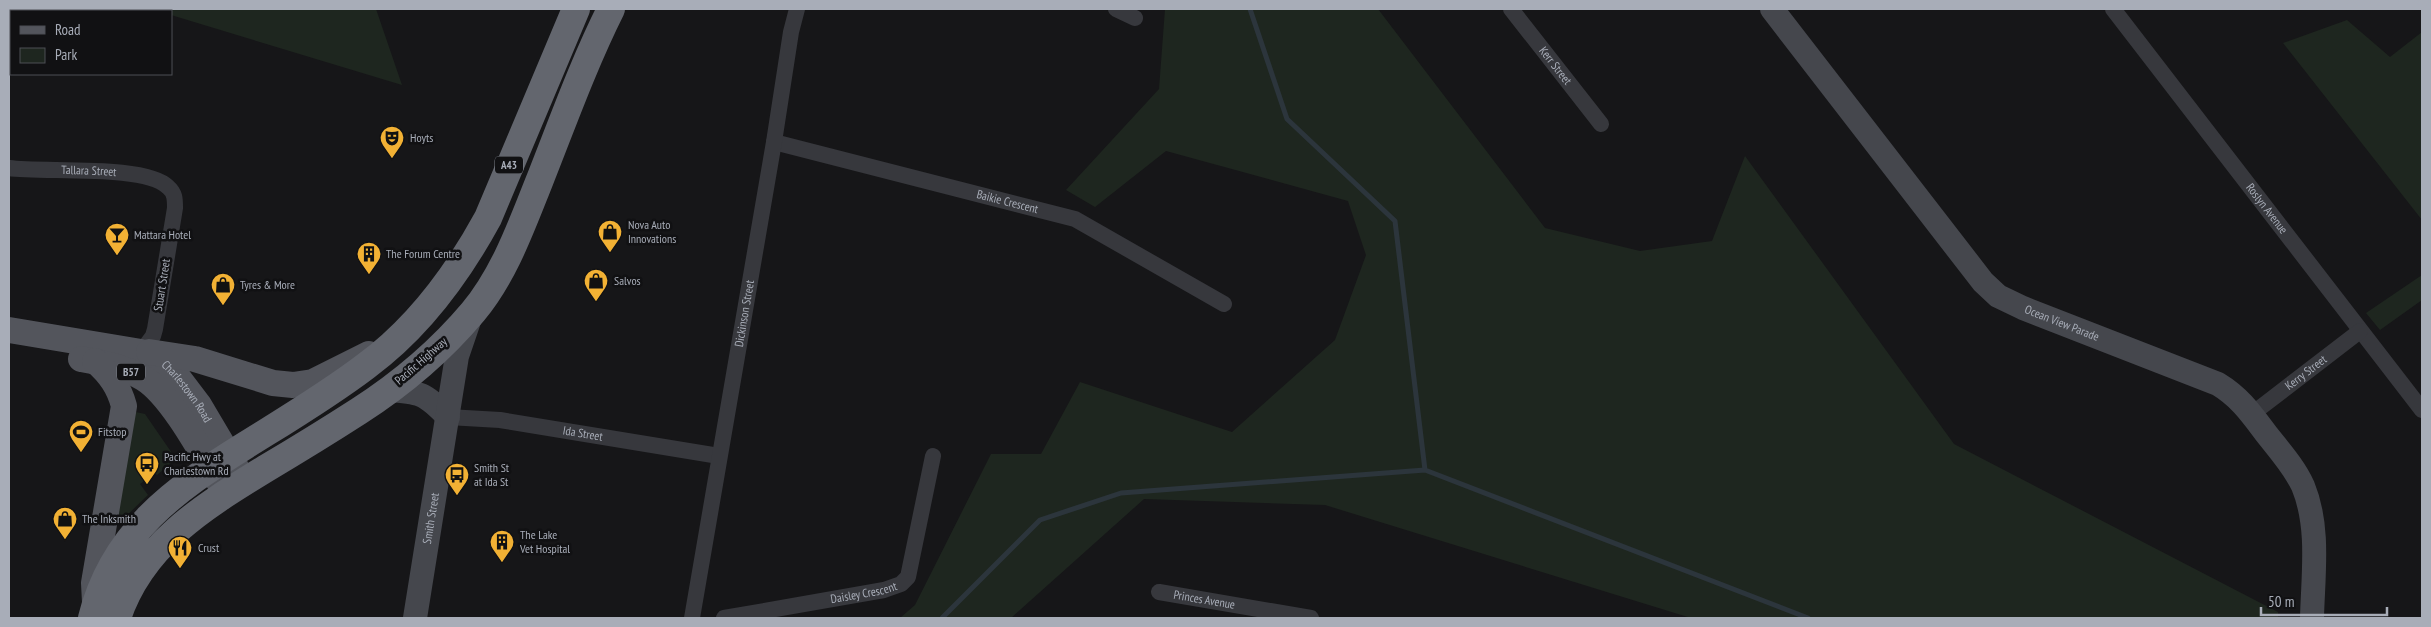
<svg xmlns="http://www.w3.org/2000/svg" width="2431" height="627" font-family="'PT Sans Narrow',sans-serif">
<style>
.green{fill:#1e261f}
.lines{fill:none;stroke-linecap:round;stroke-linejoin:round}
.stream{stroke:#2c353c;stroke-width:5}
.street{stroke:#37383d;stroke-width:16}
.secondary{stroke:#45474d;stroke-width:24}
.primary{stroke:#53555c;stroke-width:26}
.highway{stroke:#63666e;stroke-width:28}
.labels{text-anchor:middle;stroke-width:5;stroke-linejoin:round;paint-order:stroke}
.shield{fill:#111113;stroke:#7b7e86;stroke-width:1}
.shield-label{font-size:11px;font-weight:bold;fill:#a8adb8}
.street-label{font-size:12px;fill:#a8adb8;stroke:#111113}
.poi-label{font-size:12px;fill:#a8adb8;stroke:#111113;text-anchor:start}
</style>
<rect width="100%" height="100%" fill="#161618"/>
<!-- green -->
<path class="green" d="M140 9H376L402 85 171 15V11Z
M1165 9H1378L1545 228 1640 251 1712 241 1745 156 1954 444 2278 612V618H1691L1325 505 1144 499 1011 618H900L915 605 991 454H1041L1080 382 1232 432 1335 340 1366 255 1348 201 1166 151 1095 207 1066 190 1159 89Z
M2347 20 2390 57 2422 32V220L2283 43Z
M2422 275V300L2380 330 2366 313Z
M131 411 145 414 176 459 157 475 155 473 140 484 148 495 121 521 112 517Z"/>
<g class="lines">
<!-- stream -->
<path class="stream" d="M1250 9 1287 119 1395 221 1425 470
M942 618 1040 520 1121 493 1425 470 1808 618"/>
<!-- street -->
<g class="street">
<path d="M1116 9 1135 18"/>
<path id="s1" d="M1511 9 1601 124"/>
<path id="s2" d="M2113 9 2422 410"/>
<path id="s3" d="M774 142 1075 219 1224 304"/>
<path id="s4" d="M9 168C43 173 145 164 168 187 175 193 175 199 175 208L155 329 153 336 141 352"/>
<path id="s5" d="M2252 414 2360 331"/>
<path id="s6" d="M448 417 500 420 719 456"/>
<path id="s7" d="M1159 592 1311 618"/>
<path id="s8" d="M692 618 774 142 791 32 797 9"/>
<path id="s9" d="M724 618 884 590 901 584 908 577 933 456"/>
</g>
<!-- secondary -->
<g class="secondary">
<path id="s10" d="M1772 9 1983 282 1998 296 2023 308 2218 384C2241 398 2252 415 2268 436 2280 451 2295 468 2303 486 2320 527 2313 575 2312 618"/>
<path d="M388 390C420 392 425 393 448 417"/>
<path id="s11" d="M415 618 457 356 471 315"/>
</g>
<!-- primary -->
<g class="primary">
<path id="s12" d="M9 330 141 352 163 362 177 376 199 405 244 481"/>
<path d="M149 352 195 359 273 383 293 385 313 382 369 354"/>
<path d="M81 359C102 363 124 367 143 378 173 396 206 461 225 492"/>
<path d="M95 602 94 583 124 406C119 387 110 374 95 361"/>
</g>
<!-- highway -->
<path class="highway" d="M92 618C113 533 175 489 246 445 286 420 328 395 366 366 419 327 457 275 488 218L576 9
M117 618C141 545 203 507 265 469 297 450 328 431 359 411 401 384 441 350 473 312 504 275 521 227 539 182 562 124 583 65 611 9"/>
</g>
<!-- icons -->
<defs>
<symbol id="theatre-pin" viewBox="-11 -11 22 30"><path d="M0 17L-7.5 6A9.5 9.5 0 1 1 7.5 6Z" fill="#f2b134" stroke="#111113"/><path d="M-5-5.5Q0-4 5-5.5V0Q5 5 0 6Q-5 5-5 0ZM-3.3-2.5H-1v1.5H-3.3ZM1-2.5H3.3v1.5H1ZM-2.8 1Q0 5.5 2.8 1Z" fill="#111"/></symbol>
<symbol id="shop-pin" viewBox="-11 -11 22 30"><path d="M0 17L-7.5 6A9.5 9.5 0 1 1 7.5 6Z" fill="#f2b134" stroke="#111113"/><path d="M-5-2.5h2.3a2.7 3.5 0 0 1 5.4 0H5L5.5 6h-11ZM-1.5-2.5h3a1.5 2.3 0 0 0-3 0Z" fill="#111"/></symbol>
<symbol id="bar-pin" viewBox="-11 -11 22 30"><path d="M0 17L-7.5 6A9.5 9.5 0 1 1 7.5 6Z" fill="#f2b134" stroke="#111113"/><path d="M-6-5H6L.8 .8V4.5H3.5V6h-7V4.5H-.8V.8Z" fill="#111"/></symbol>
<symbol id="building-pin" viewBox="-11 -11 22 30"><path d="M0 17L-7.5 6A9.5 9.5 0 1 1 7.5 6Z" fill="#f2b134" stroke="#111113"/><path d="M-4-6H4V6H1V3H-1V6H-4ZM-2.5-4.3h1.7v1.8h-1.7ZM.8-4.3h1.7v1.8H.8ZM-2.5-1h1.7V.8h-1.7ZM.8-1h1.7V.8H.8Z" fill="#111"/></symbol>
<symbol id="stadium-pin" viewBox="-11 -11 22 30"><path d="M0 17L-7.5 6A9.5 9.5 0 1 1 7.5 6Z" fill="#f2b134" stroke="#111113"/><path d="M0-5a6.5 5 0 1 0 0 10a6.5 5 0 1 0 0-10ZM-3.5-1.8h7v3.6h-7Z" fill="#111"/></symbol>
<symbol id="bus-pin" viewBox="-11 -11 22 30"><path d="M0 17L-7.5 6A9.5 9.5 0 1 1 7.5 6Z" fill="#f2b134" stroke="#111113"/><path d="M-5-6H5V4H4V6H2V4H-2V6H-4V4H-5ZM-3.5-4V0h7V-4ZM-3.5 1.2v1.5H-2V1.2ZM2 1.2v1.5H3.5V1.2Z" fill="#111"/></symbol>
<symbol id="restaurant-pin" viewBox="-11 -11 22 30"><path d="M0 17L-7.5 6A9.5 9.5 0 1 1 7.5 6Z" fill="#f2b134" stroke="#111113"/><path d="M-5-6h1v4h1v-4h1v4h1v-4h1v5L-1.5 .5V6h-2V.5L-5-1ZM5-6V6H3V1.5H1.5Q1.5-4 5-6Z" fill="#111"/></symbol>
</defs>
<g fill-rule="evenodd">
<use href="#theatre-pin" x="378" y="124" width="28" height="38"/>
<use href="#shop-pin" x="596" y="218" width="28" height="38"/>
<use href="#bar-pin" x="103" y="221" width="28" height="38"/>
<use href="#building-pin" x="355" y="240" width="28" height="38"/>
<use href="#shop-pin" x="582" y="267" width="28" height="38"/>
<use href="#shop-pin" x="209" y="271" width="28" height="38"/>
<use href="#stadium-pin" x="67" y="418" width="28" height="38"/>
<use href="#bus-pin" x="133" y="450" width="28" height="38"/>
<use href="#bus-pin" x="443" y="461" width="28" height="38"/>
<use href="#shop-pin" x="51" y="505" width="28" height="38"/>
<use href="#building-pin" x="488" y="528" width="28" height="38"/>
<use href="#restaurant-pin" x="166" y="534" width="28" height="38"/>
</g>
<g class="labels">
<!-- shield labels -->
<g class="shield">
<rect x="495" y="156.5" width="28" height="17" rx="4"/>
<rect x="117" y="363.5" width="28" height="17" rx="4"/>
</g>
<g class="shield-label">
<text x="509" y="169">A43</text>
<text x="131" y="376">B57</text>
</g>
<!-- street labels -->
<g class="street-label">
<text dy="4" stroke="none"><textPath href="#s1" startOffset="72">Kerr Street</textPath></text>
<text dy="4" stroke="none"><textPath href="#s4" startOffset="80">Tallara Street</textPath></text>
<text dy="4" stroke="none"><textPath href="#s3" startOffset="241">Baikie Crescent</textPath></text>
<text dy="4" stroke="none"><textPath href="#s2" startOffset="252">Roslyn Avenue</textPath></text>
<text transform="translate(162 285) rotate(-81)" y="4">Stuart Street</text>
<text dy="4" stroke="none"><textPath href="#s8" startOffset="309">Dickinson Street</textPath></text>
<text dy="4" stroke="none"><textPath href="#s10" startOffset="435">Ocean View Parade</textPath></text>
<text transform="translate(421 361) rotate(-41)" y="4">Pacific Highway</text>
<text dy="4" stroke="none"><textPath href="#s5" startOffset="68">Kerry Street</textPath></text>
<text dy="4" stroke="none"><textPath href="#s12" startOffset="196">Charlestown Road</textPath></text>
<text dy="4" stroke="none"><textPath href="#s6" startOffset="136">Ida Street</textPath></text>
<text dy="4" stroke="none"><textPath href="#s11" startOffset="101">Smith Street</textPath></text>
<text dy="4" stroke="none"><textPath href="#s9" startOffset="142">Daisley Crescent</textPath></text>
<text dy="4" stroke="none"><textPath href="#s7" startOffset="46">Princes Avenue</textPath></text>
</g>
<!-- poi labels -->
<g class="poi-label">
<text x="410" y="142">Hoyts</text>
<text x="628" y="229">Nova Auto<tspan x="628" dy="14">Innovations</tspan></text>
<text x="134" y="239">Mattara Hotel</text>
<text x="386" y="258">The Forum Centre</text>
<text x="614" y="285">Salvos</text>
<text x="240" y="289">Tyres &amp; More</text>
<text x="98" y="436">Fitstop</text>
<text x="164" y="461">Pacific Hwy at<tspan x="164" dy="14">Charlestown Rd</tspan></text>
<text x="474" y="472">Smith St<tspan x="474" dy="14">at Ida St</tspan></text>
<text x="82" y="523">The Inksmith</text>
<text x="520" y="539">The Lake<tspan x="520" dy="14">Vet Hospital</tspan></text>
<text x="198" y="552">Crust</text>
</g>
</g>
<!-- border -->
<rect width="2431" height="627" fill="none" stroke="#a8adb8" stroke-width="20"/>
<!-- legend -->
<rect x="10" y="10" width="162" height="65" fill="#111113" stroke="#4d4f55"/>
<rect x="20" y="26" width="25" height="8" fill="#53555c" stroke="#4d4f55"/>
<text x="55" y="35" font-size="15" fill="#a8adb8">Road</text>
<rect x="20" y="48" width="25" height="15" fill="#1e261f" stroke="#4d4f55"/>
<text x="55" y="60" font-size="15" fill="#a8adb8">Park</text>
<!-- scale -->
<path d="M2261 607v8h126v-8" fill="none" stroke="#a8adb8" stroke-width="2.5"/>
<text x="2268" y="607" font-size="15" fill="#a8adb8" stroke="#111113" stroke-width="4" paint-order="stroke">50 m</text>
</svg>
